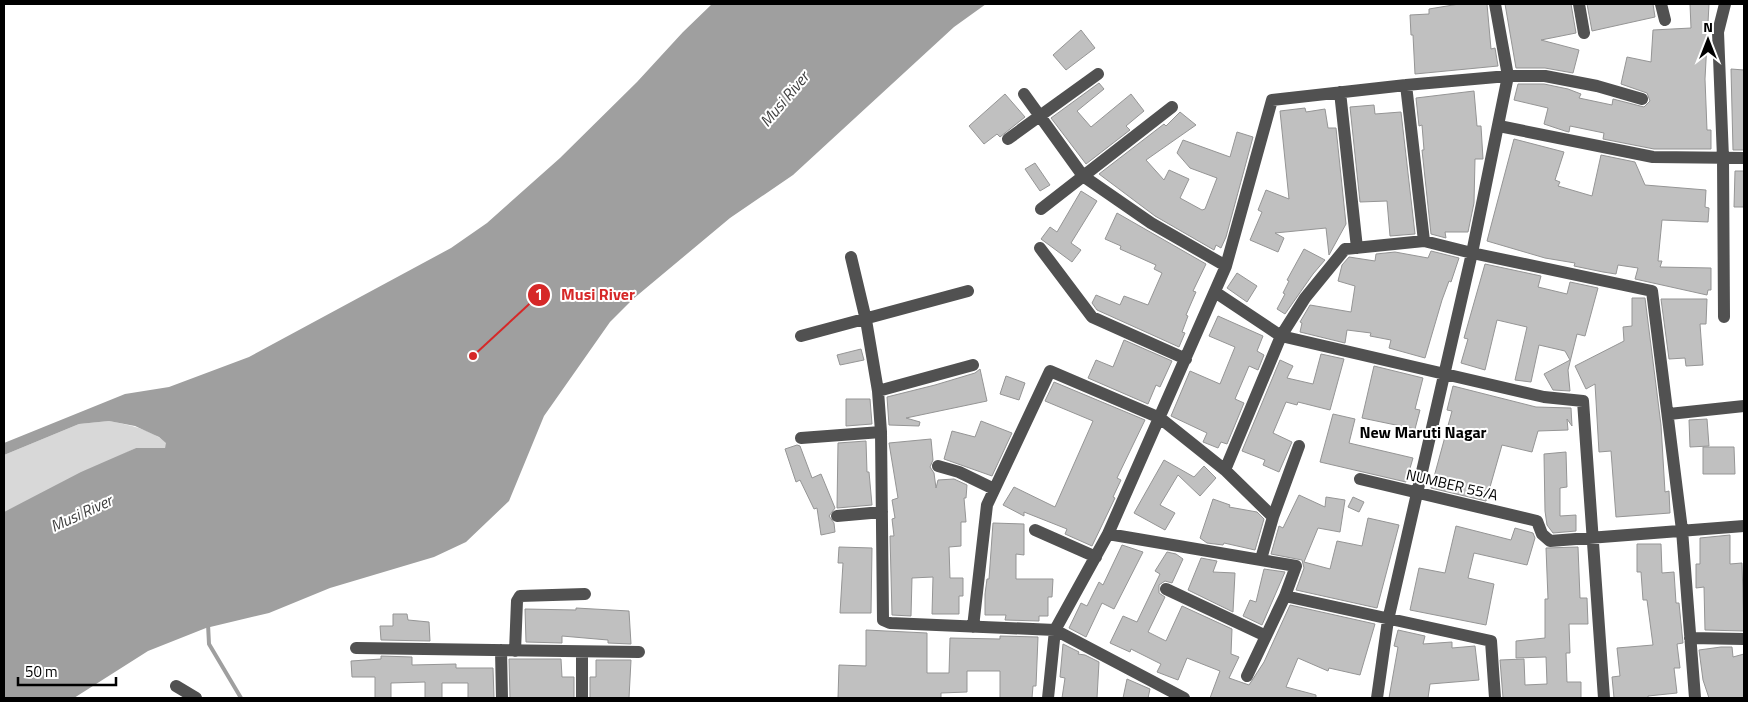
<svg xmlns="http://www.w3.org/2000/svg" width="1748" height="702" font-family="'Titillium Web',sans-serif">
<style>
.green{fill:#d8d8d8}
.water{fill:#9f9f9f}
.lines{fill:none;stroke-linecap:round;stroke-linejoin:round}
.stream{stroke:#9f9f9f;stroke-width:4}
.building{fill:#c0c0c0;stroke:#959595}
.minor{stroke:#515151;stroke-width:12}
.labels{text-anchor:middle;stroke-width:4;stroke-linejoin:round;paint-order:stroke}
.street-label{font-size:15px;fill:#000;stroke:#fff}
.water-label{font-size:16px;font-style:italic;fill:#404040;stroke:#fff}
.neighbourhood-label{font-size:16px;font-weight:bold;fill:#000;stroke:#fff}
.leader{fill:none;stroke:#d62828;stroke-width:2}
.callout-dot{fill:#d62828;stroke:#fff;stroke-width:2}
.mark-label{font-size:15px;text-anchor:middle;font-weight:bold;fill:#fff}
.callout-label{font-size:16px;text-anchor:middle;font-weight:bold;fill:#d62828;stroke:#fff;stroke-width:4;stroke-linejoin:round;paint-order:stroke}
</style>
<rect width="100%" height="100%" fill="#fff"/>
<!-- green -->
<path class="green" d="M109 421C130 425 150 429 167 443L165 448H136L4 512V455L79 424Z"/>
<!-- water -->
<path class="water" d="M712 4H986L954 27 793 175 730 218 633 299 610 322 544 416 509 501 466 542 434 557 330 588 269 613 206 628 148 651 74 698H4V512L81 472 136 448H165L166 443 159 437 135 426 109 421 79 424 4 455V443L125 394 169 387 249 357 451 248 487 223 560 158 637 82 683 32Z"/>
<g class="lines">
<!-- stream -->
<path class="stream" d="M208 624 209 644 241 698"/>
</g>
<!-- building -->
<path class="building" d="M1459 4H1487L1491 49 1495 48 1498 66 1415 74 1413 35H1411L1410 15 1429 14V9Z
M1505 4H1571L1576 33 1541 40 1579 50 1573 73 1545 68H1516Z
M1587 4H1653L1655 17 1592 31Z
M1690 4H1709L1705 79 1707 130H1711V149H1654L1603 139 1604 133 1570 126 1569 132 1565 131 1544 124 1548 108 1514 100 1518 84H1544L1568 89 1581 94 1579 98 1612 105 1613 99 1644 107 1650 101 1647 93 1621 84 1627 57 1651 62 1653 30 1691 28Z
M1081 30 1095 48 1066 70 1053 55Z
M1731 69 1744 70V150H1733Z
M1099 83 1104 89 1077 111 1091 127 1131 94 1144 111 1126 126 1130 130 1086 164 1051 118Z
M1474 91 1477 126H1481L1483 159H1475L1474 203 1468 232H1445L1446 238 1431 234 1422 150H1424L1422 125 1419 126 1416 98Z
M1005 94 1025 117 1000 137 997 134 984 144 969 126Z
M1374 105 1375 114 1401 112 1415 234 1390 236 1387 201 1360 202 1350 107Z
M1305 108 1306 112 1325 109 1328 128H1336L1346 224 1329 255 1326 228 1275 233 1284 238 1278 252 1250 240 1262 212 1258 210 1266 190 1289 199 1280 111Z
M1180 112 1196 125 1146 160 1164 180 1169 170 1189 179 1180 198 1202 210 1205 209 1217 178 1190 168 1177 153 1183 140 1230 157 1237 132 1253 137 1226 237 1221 248 1216 245 1214 250 1155 216 1099 174 1164 124 1166 126Z
M1514 139 1564 152 1555 180 1560 182 1558 186 1592 196 1601 155 1635 162 1645 185 1706 190 1705 207 1709 208 1708 222 1662 220 1658 261H1662L1660 267 1711 268V290H1708L1707 295 1635 279 1638 268 1618 265 1616 274 1603 272 1574 266 1575 263 1545 258 1487 241Z
M1035 163 1050 185 1040 191 1025 169Z
M1735 171H1744V207H1734Z
M1081 191 1097 201 1071 243 1081 250 1072 262 1041 239 1050 227 1057 232Z
M1117 213 1206 264 1193 291 1196 292 1186 315 1188 316 1182 332 1185 333 1179 347 1097 310 1092 303 1096 295 1120 305 1124 296 1148 305 1162 273 1154 269 1156 265 1120 249 1121 246 1105 239Z
M1304 249 1325 260 1313 274 1285 314 1277 309 1285 294 1283 293 1289 281 1287 280Z
M1431 251 1459 258 1451 282 1449 281 1442 300 1425 358 1389 348 1391 340 1370 336 1371 333 1347 330 1345 343 1300 332 1302 323 1300 322 1310 305 1351 312 1355 286 1338 281 1342 265 1349 257 1375 261 1376 254 1395 252 1428 258Z
M1485 264 1541 276 1538 287 1567 294 1570 282 1598 288 1585 336 1577 334 1568 370 1570 391 1553 390 1544 374 1570 360 1565 351 1539 345 1531 382 1515 380 1527 327 1497 320 1485 370 1461 363 1468 339 1464 338Z
M1237 273 1257 286 1247 302 1227 288Z
M1632 298H1645L1661 425 1665 492 1669 491 1670 513 1616 517 1611 451 1599 452 1595 384 1586 389 1575 366 1624 341 1623 327 1632 326Z
M1661 299H1707L1706 324H1700L1703 365 1686 366 1685 358 1669 359Z
M1218 316 1263 336 1257 351 1264 355 1258 370 1249 366 1235 399 1244 403 1227 444 1221 442 1218 448 1203 442 1207 433 1171 416 1190 371 1220 384 1235 347 1209 336Z
M1124 340 1172 361 1160 387 1156 385 1148 404 1088 378 1096 360 1113 367Z
M861 349 864 360 840 365 837 355Z
M1321 354 1344 359 1330 410 1298 402 1297 405 1286 402 1273 433 1292 442 1279 472 1263 465 1265 460 1242 451 1280 360 1293 366 1287 378 1313 384Z
M1374 366 1423 378 1415 409 1420 410 1415 429 1362 418Z
M980 369 987 401 906 418 920 422 919 426 889 425 887 397 935 385 975 373Z
M1006 376 1025 383 1019 400 1000 394Z
M1054 382 1145 420 1117 478 1121 480 1113 497 1115 498 1092 546 1065 534 1067 529 1024 512V516L1003 505 1014 487 1055 507 1093 421 1045 401Z
M1453 386 1536 407 1571 408 1572 426 1567 419 1568 430 1538 431 1532 452 1502 445 1486 501 1431 488 1452 411 1447 410Z
M846 399H870L872 424 846 426Z
M1333 414 1355 419 1349 443 1413 458 1406 482 1320 462Z
M1707 419 1709 446 1690 447 1689 420Z
M981 421 1012 433 992 476 944 459 952 431 975 437Z
M931 439 933 460 930 467 934 473 936 488 938 480 954 479 967 485 966 498H964L966 522H961V546L949 547 950 578H963V596H959V614H932L933 577 912 578 911 616 892 615 890 536H894L892 519 895 518 892 500 898 498 889 443Z
M866 441 867 472H869L872 505 837 508 838 443Z
M797 445 800 446 812 478 821 474 835 508 829 516 834 523 835 532 821 535 817 508 814 509 800 480 796 482 785 449Z
M1703 447H1734L1735 474H1703Z
M1566 452 1567 487 1560 488V516L1576 515V531L1553 533 1547 525 1545 511 1544 454Z
M1164 460 1194 477 1204 466 1216 478 1200 496 1178 475 1160 505 1175 513 1165 530 1134 513Z
M1299 495 1325 507 1326 497 1345 500 1340 532 1318 528 1304 562 1330 569 1337 541 1362 546 1368 518 1399 525 1377 608 1296 590 1304 568 1302 560 1271 554 1279 526 1283 528Z
M1353 497 1364 502 1359 512 1348 507Z
M1213 499 1230 505 1229 507 1257 512 1264 519 1255 550 1224 543 1223 545 1207 543 1200 538Z
M993 523 1024 524V555L1016 554V579H1053L1052 597H1048V616H1039V621L1005 620 1006 615H985V594L987 579H989Z
M1456 526 1511 540 1515 528 1533 533 1535 538 1527 565 1474 553 1468 578 1494 584 1486 625 1410 610 1419 568 1445 573Z
M1730 535V564L1742 563 1744 631 1705 630 1704 587 1696 588V564H1700V538Z
M1637 544H1661L1662 573 1674 572 1676 603H1679L1683 643 1677 644 1680 668H1674L1677 693 1648 696V698H1614L1612 677 1620 676 1617 648 1653 645 1647 600H1643L1641 572H1637Z
M1122 545 1143 552 1114 609 1102 603 1086 637 1069 628 1081 603 1087 606 1099 582 1103 585Z
M839 547 872 548 871 613H840L843 563H838Z
M1578 547 1580 598H1587L1588 624H1569L1570 653H1566L1567 682H1581V698H1503L1500 660 1524 659 1525 685 1547 684 1546 657 1516 658V641L1545 638V599H1548L1546 548Z
M1167 552 1176 554 1183 559 1172 583 1165 581 1159 585V593L1165 597 1148 632 1166 641 1182 606 1232 629 1231 654 1239 657 1229 678 1249 685 1264 662 1290 605 1375 624 1360 675 1329 668 1328 671 1298 658 1286 687 1316 695V698H1210L1220 671 1187 658 1178 680 1157 672 1161 664 1131 649 1130 652 1110 643 1123 616 1137 622 1160 574 1155 571Z
M1201 558 1217 561 1213 572 1235 573 1233 612 1188 590Z
M1264 569 1285 572 1262 625 1243 616 1250 600 1256 602Z
M576 608 629 611 631 644 608 643V640L562 636V643L526 642 525 609 576 610Z
M393 614H407L408 620 429 622 430 641 381 640 380 626H393Z
M866 630 927 633V673H949L950 638 1000 639V636L1038 637 1036 686H1033L1032 698H1000V671H967V692L941 693V698H838L839 665 866 666Z
M1398 630 1425 636 1423 644 1452 642V648L1475 646 1479 680 1430 684 1428 698H1389L1398 647 1394 646Z
M1063 644 1079 652 1078 654 1085 655 1099 662 1097 698H1062L1065 678 1060 677Z
M1721 647H1732L1733 657 1744 654V698H1709L1703 680 1699 650Z
M381 656 412 657V665L456 664V668H493L494 698H468V683H442V698H425V682L391 683V698H375V677H352L351 661 381 659Z
M509 659H561L562 677H574V698H510Z
M596 660H631L629 698H590V677H596Z
M1127 679 1150 689 1148 698H1123Z"/>
<g class="lines">
<!-- minor -->
<path class="minor" d="M1579 4 1584 33
M1661 4 1665 20
M1406 85 1424 241
M1340 92 1357 248
M1024 94 1083 176 1151 223 1226 266
M1499 126 1653 157 1744 158
M1008 139 1098 74
M1041 209 1172 107
M1040 248 1092 317 1186 359
M851 257 866 320 878 391 881 432 883 620 890 623 1055 630 1184 698
M1215 292 1281 336 1544 397 1583 401 1604 698
M1724 317 1723 158 1718 32 1725 4
M801 336 968 291
M878 391 973 365
M1669 414 1744 406
M801 438 881 432
M938 466 959 472 994 489
M1225 470 1281 336 1305 298 1345 249 1424 241 1472 253 1652 291 1682 530 1695 698
M1360 479 1537 521 1542 534 1550 541 1744 526
M837 516 882 512
M1273 517 1299 446
M1035 530 1096 557
M1108 534 1296 566 1285 596 1491 641 1495 698
M1166 589 1266 636
M973 627 987 505 1050 371 1160 418 1225 470 1273 517 1261 559
M1690 638 1744 639
M356 648 639 652
M501 650 502 698
M515 651 517 601 520 596 585 594
M582 652V698
M1247 676 1285 596
M176 686 196 698
M1048 698 1055 630 1108 534 1226 266 1272 100 1406 85 1508 76H1545L1597 86 1642 99
M1377 698 1388 620 1472 253 1508 76 1495 4"/>
</g>
<g class="labels">
<!-- street labels -->
<g class="street-label">
<text transform="translate(1452 485) rotate(13)" y="5">NUMBER 55/A</text>
</g>
<!-- water labels -->
<g class="water-label">
<text transform="translate(784 99) rotate(-50)" y="6">Musi River</text>
<text transform="translate(81 513) rotate(-25)" y="6">Musi River</text>
</g>
<!-- neighbourhood labels -->
<g class="neighbourhood-label">
<text x="1423" y="438">New Maruti Nagar</text>
</g>
</g>
<!-- callouts -->
<path class="leader" d="M473 356L539 295"/>
<g class="callout-dot">
<circle cx="473" cy="356" r="5"/>
<circle cx="539" cy="295" r="12"/>
</g>
<g class="mark-label">
<text x="539" y="300">1</text>
</g>
<g class="callout-label">
<text x="598" y="300">Musi River</text>
</g>
<!-- border -->
<rect width="1748" height="702" fill="none" stroke="#000000" stroke-width="10"/>
<!-- north arrow -->
<g transform="translate(1708 40)" stroke="#ffffff" stroke-width="4" paint-order="stroke">
<path d="M0-4L9 19L0 12L-9 19Z" fill="#000000"/>
<text y="-8" font-size="14" font-weight="bold" text-anchor="middle" fill="#000000">N</text>
</g>
<!-- scale -->
<path d="M18 677v8h98v-8" fill="none" stroke="#000000" stroke-width="2.5"/>
<text x="25" y="677" font-size="15" fill="#000000" stroke="#ffffff" stroke-width="4" paint-order="stroke">50 m</text>
</svg>
